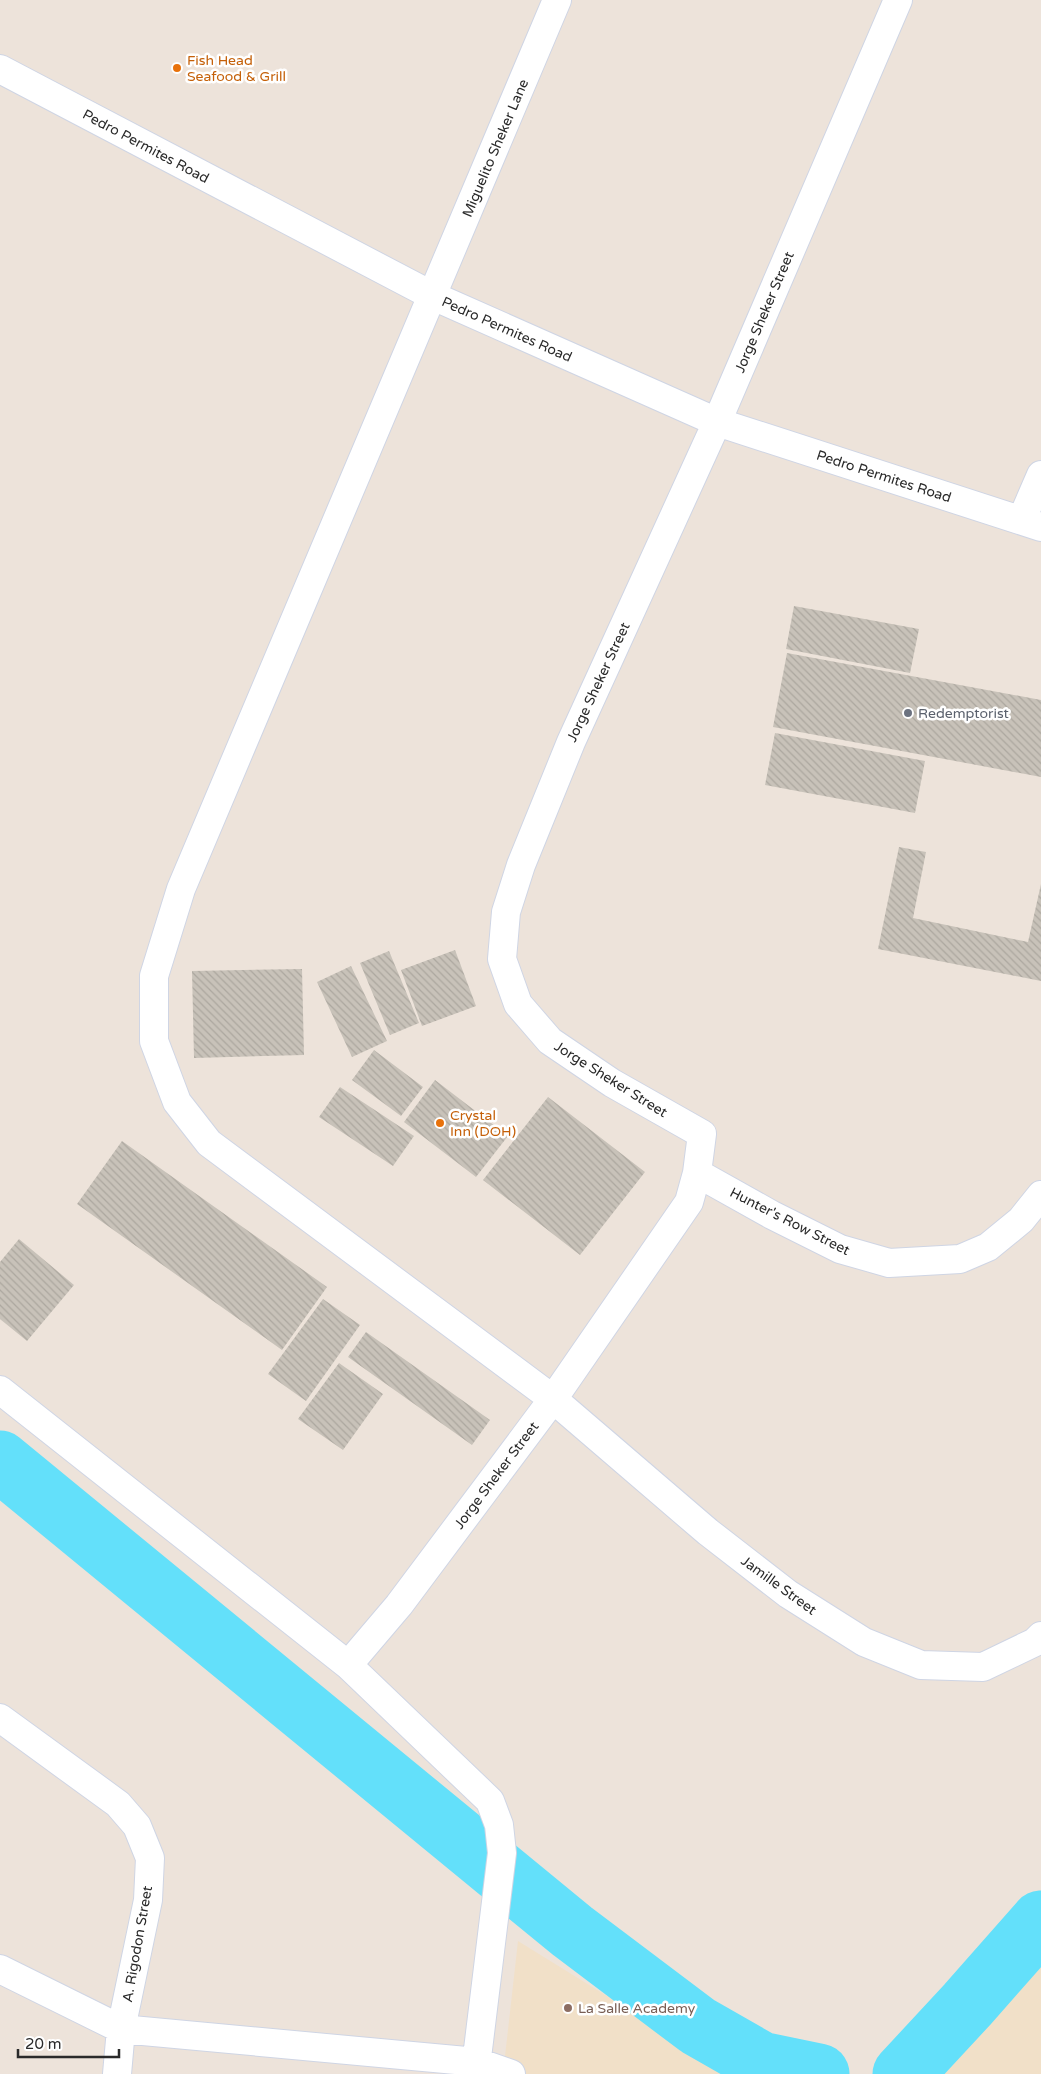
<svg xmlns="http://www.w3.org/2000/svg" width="1041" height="2074" font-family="'Varela Round',sans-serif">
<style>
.education{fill:#f1e0c8}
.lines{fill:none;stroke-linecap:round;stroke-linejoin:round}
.river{stroke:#63e0fa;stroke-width:61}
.building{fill:url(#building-back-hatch)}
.minor-casing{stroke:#cfd5e4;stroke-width:30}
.minor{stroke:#fff;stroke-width:28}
.food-dot{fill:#e8710a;stroke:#fff;stroke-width:2}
.worship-dot{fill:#6b7280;stroke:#fff;stroke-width:2}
.education-dot{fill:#8d6e63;stroke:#fff;stroke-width:2}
.labels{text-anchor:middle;stroke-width:5;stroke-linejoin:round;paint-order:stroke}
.food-label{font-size:14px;fill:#c56008;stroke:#fff;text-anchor:start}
.street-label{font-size:14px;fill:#2a2a2a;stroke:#fff}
.worship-label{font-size:14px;fill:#5b616d;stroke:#fff;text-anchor:start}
.education-label{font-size:14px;fill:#785e54;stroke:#fff;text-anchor:start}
</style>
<defs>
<pattern id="building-back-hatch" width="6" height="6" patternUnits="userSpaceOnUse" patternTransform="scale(1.25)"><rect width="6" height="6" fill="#c8c2b9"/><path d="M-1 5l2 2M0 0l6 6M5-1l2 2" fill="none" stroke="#aca79f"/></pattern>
</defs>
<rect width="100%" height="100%" fill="#ede3da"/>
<!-- education -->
<path class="education" d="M518 1941 733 2074H503Z
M1041 1967V2074H944Z"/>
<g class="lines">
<!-- river -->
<path class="river" d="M0 1461 572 1931 698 2026 761 2062 819 2074
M903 2074 967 2005 1041 1921"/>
</g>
<!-- building -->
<path class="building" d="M794 606 919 629 910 673 786 649Z
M787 653 1041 700V777L773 727Z
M775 733 925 761 915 813 765 785Z
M899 847 926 852 913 918 1028 942 1041 884V981L878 949Z
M455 950 476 1006 422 1026 401 970Z
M389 951 419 1023 390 1035 360 963Z
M351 966 387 1041 352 1057 317 982Z
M302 969 304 1055 194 1058 192 971Z
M374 1050 423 1087 401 1116 352 1080Z
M435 1080 508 1136 476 1177 404 1122Z
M340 1087 414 1136 393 1166 319 1117Z
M548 1097 645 1172 580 1255 483 1180Z
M122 1141 327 1287 282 1350 77 1204Z
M19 1239 74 1285 27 1341 0 1319V1262Z
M323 1299 360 1325 306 1401 268 1374Z
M366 1332 490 1420 472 1445 348 1357Z
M339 1363 383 1394 343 1450 298 1419Z"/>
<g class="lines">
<defs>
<path id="minor" d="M557 0 181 889 154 976V1041L177 1102 209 1143 553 1399 708 1532 788 1594 864 1642 921 1665 983 1667 1035 1642 1041 1636
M0 69 433 296 717 422 1041 527
M1022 519 1041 475
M697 1173 772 1215 840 1249 889 1263 960 1259 988 1247 1021 1220 1041 1195
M0 1390 348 1665
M0 1718 118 1804 137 1826 150 1858 148 1900 121 2029 117 2074
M0 1969 121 2029 477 2062 511 2074
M475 2074 502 1853 499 1825 490 1801 348 1665 399 1605 553 1399 689 1202 697 1173 702 1134 612 1083 550 1041 518 1004 502 959 506 912 521 865 571 742 717 422 898 0"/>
</defs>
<!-- minor casing -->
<use href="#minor" class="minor-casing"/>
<!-- minor -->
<use href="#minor" class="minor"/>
</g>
<!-- markers -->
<g class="food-dot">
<circle cx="177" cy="68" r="5"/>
<circle cx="440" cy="1123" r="5"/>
</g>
<circle class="worship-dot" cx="908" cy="713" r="5"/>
<circle class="education-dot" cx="568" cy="2008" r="5"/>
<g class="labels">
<!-- food labels -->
<g class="food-label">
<text x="187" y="65">Fish Head<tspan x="187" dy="16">Seafood &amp; Grill</tspan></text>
<text x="450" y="1120">Crystal<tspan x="450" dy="16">Inn (DOH)</tspan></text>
</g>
<!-- street labels -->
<g class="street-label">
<text transform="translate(146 146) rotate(28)" y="5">Pedro Permites Road</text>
<text transform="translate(495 148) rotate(-67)" y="5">Miguelito Sheker Lane</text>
<text transform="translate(764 312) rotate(-67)" y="5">Jorge Sheker Street</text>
<text transform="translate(507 329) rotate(24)" y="5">Pedro Permites Road</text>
<text transform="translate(884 476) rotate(18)" y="5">Pedro Permites Road</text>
<text transform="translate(598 682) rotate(-65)" y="5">Jorge Sheker Street</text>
<text transform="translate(611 1079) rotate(32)" y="5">Jorge Sheker Street</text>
<text transform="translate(790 1221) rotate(27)" y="5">Hunter's Row Street</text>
<text transform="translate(496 1475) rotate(-53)" y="5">Jorge Sheker Street</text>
<text transform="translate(779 1585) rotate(36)" y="5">Jamille Street</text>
<text transform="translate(137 1944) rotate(-80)" y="5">A. Rigodon Street</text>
</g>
<!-- worship labels -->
<g class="worship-label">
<text x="918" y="718">Redemptorist</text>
</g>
<!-- education labels -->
<g class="education-label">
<text x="578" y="2013">La Salle Academy</text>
</g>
</g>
<!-- scale -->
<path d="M18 2049v8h101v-8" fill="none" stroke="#2a2a2a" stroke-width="2.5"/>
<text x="25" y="2049" font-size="15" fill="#2a2a2a" stroke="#ffffff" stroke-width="4" paint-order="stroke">20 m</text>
</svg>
